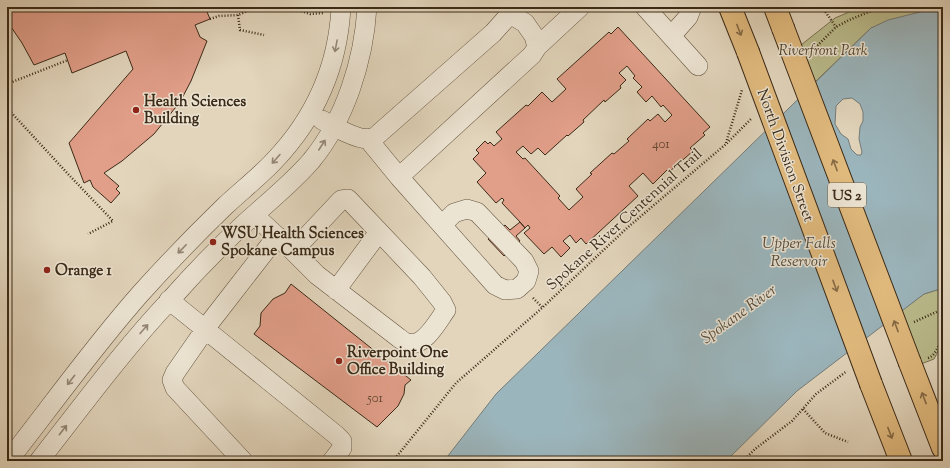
<svg xmlns="http://www.w3.org/2000/svg" width="950" height="468" font-family="'Sorts Mill Goudy',serif">
<style>
.green{fill:#babb8c;stroke:#7a7252}
.water{fill:#9bb5bc;stroke:#757d7a;fill-rule:evenodd}
.building{fill:#e19e89;stroke:#3b2a17;fill-rule:evenodd}
.lines{fill:none;stroke-linecap:round;stroke-linejoin:round}
.minor-casing{stroke:#655540;stroke-width:20}
.major-casing{stroke:#3b2a17;stroke-width:24}
.path{stroke:#3b2a17;stroke-width:2.5;stroke-dasharray:1 2;stroke-linecap:butt}
.minor{stroke:#ece4d3;stroke-width:19}
.major{stroke:#e1ba7e;stroke-width:22}
.major-bridge-casing{stroke:#3b2a17;stroke-width:24;stroke-linecap:butt}
.major-bridge{stroke:#e1ba7e;stroke-width:22}
.oneway{stroke:#866b45}
.oneway2{stroke:#948775}
.poi-dot{fill:#8f2418;stroke:#ece4d3;stroke-width:1.5}
.labels{text-anchor:middle;stroke-width:3;stroke-linejoin:round;paint-order:stroke}
.number-label{font-size:13px;fill:#644734}
.shield{fill:#ece4d3;stroke:#70624f;stroke-width:1}
.shield-label{font-size:14px;font-weight:bold;fill:#3b2a17}
.park-label{font-size:15px;font-style:italic;fill:#54472e;stroke:#ece4d3}
.poi-label{font-size:15px;font-weight:bold;fill:#3b2a17;stroke:#ece4d3;text-anchor:start}
.street-label{font-size:15px;fill:#3b2a17;stroke:#ece4d3}
.water-label{font-size:16px;font-style:italic;fill:#534d40;stroke:#ece4d3}
</style>
<rect width="100%" height="100%" fill="#e2d5bc"/>
<filter id="stains"><feTurbulence type="fractalNoise" baseFrequency=".005" numOctaves="4"/><feColorMatrix values="0 0 0 0 .2 0 0 0 0 .09 0 0 0 0 .02 0 0 0 .5 -.17"/></filter>
<radialGradient id="worn" r=".72"><stop offset=".6" stop-color="#630" stop-opacity="0"/><stop offset="1" stop-color="#630" stop-opacity=".3"/></radialGradient>
<!-- green -->
<path class="green" d="M861 7H935L871 28 815 82 801 45 835 18Z
M943 288V344H942L934 359 921 364 901 311 924 294Z"/>
<!-- water -->
<path class="water" d="M935 7H943V288L924 294 797 391 726 461H444L496 394 871 28 888 20 928 10ZM852 98 860 104 863 112V121L860 127 859 139 862 152 861 155H857L851 149 848 139 841 134 835 124 836 106 843 99Z"/>
<!-- building -->
<path class="building" d="M7 7H205L210 19 195 25 200 37 207 41 191 81 180 102 154 134 122 161 104 173 119 186 116 189 120 193 111 203 93 187 90 180 84 183 69 143 133 69 126 51 72 73 65 53 34 65 22 43 7 21Z
M618 27 710 127 703 133 705 135 690 148 693 151 669 172 667 170 653 184 643 173 629 186 638 196 586 244 581 238 576 243 570 235 563 241 570 248 561 257 552 247 544 254 524 233 530 228 528 225 525 228 520 222 502 203 504 200 502 198 496 203 477 182 486 173 473 159 479 153 476 150 485 141 488 144 490 142 494 146 502 139 496 132 526 105 528 106 542 92 552 102 566 89 557 79 609 32 611 34ZM627 66 635 76 633 78 642 87 637 92 646 102 652 96 661 107 663 105 672 115 665 122 658 114 650 121 648 119 627 139 629 141 614 154 612 153 590 173 592 174 576 189 583 197 569 210 558 198 560 196 525 158 523 159 516 152 523 146 531 154 538 148 545 155 567 135 568 136 584 122 583 120 604 100 605 102 621 88 620 86 626 80 619 73Z
M520 222 525 228 516 236 520 241 504 256 488 239 505 225 510 230Z
M291 284 411 380 405 385 404 394 398 406 377 427 254 334 260 326 261 313 273 299 285 293Z"/>
<g class="lines">
<defs>
<path id="minor" d="M645 7 698 66
M671 36 688 17 692 7
M537 47 580 7
M322 120C332 126 358 140 369 139 371 139 373 137 375 137L493 33 510 14 509 7
M367 138 399 177 532 55 537 47 534 36 525 23 510 14
M399 177 495 285 505 290 517 289 526 281 529 271 524 261 477 212 467 209 454 213 442 225
M254 215 293 251 317 275 399 338C402 340 405 343 408 343 424 348 438 321 446 310L442 302 422 277 348 199 341 200 293 251
M336 290 379 232
M169 300 336 435 342 441V448L332 461
M8 461C52 405 94 346 141 293 168 263 196 234 225 206 241 191 259 177 274 161 315 118 338 67 341 7
M39 461C82 406 123 350 171 299 194 273 219 247 245 223 267 203 291 184 311 161 345 120 364 60 367 7
M243 461 175 388 172 380 175 373 211 321 277 236"/>
<path id="major" d="M730 7 748 52
M775 7 783 28
M910 363 943 448
M871 384 901 461"/>
</defs>
<!-- minor casing -->
<use href="#minor" class="minor-casing"/>
<!-- major casing -->
<use href="#major" class="major-casing"/>
<!-- path -->
<path class="path" d="M290 7 310 14 324 13
M822 7 836 27
M238 15 240 30 264 35
M210 19 219 16 238 15 257 7
M811 52 836 27 849 20 881 7
M7 84 68 60
M7 108 69 175 113 221 88 234
M726 143 742 90
M533 298 542 307
M914 322 943 309
M928 358C937 355 936 346 943 342
M803 409 825 433 848 442
M393 461 456 383 542 308 627 228 726 144 752 118
M743 461 755 449 792 421 816 394 847 371"/>
<!-- minor -->
<use href="#minor" class="minor"/>
<!-- major -->
<use href="#major" class="major"/>
<defs>
<path id="major-bridge" d="M783 28 910 363
M748 52 871 384"/>
</defs>
<!-- major-bridge casing -->
<use href="#major-bridge" class="major-bridge-casing"/>
<!-- major-bridge -->
<use href="#major-bridge" class="major-bridge"/>
</g>
<!-- one-way arrows -->
<defs><path id="oneway-shaft" d="M-6 0H5M1.5-3L5.5 0L1.5 3" fill="none" stroke-width="1.6" stroke-linecap="round" stroke-linejoin="round"/></defs>
<g class="oneway">
<use href="#oneway-shaft" transform="translate(739 30) rotate(69)"/>
<use href="#oneway-shaft" transform="translate(835 165) rotate(-111)"/>
<use href="#oneway-shaft" transform="translate(835 286) rotate(70)"/>
<use href="#oneway-shaft" transform="translate(896 326) rotate(-111)"/>
<use href="#oneway-shaft" transform="translate(924 398) rotate(-111)"/>
<use href="#oneway-shaft" transform="translate(890 433) rotate(69)"/>
</g>
<g class="oneway2">
<use href="#oneway-shaft" transform="translate(336 46) rotate(101)"/>
<use href="#oneway-shaft" transform="translate(322 145) rotate(-57)"/>
<use href="#oneway-shaft" transform="translate(276 159) rotate(132)"/>
<use href="#oneway-shaft" transform="translate(182 249) rotate(134)"/>
<use href="#oneway-shaft" transform="translate(144 329) rotate(-49)"/>
<use href="#oneway-shaft" transform="translate(71 380) rotate(128)"/>
<use href="#oneway-shaft" transform="translate(63 430) rotate(-52)"/>
</g>
<!-- markers -->
<g class="poi-dot">
<circle cx="136" cy="110" r="4"/>
<circle cx="213" cy="242" r="4"/>
<circle cx="47" cy="270" r="4"/>
<circle cx="339" cy="361" r="4"/>
</g>
<g class="labels">
<!-- number labels -->
<g class="number-label">
<text x="661" y="148">401</text>
<text x="375" y="402">501</text>
</g>
<!-- shield labels -->
<rect class="shield" x="828" y="183" width="38" height="24" rx="3"/>
<g class="shield-label">
<text x="847" y="200">US 2</text>
</g>
<!-- park labels -->
<g class="park-label">
<text x="823" y="55">Riverfront Park</text>
</g>
<!-- poi labels -->
<g class="poi-label">
<text x="144" y="106">Health Sciences<tspan x="144" dy="17">Building</tspan></text>
<text x="221" y="238">WSU Health Sciences<tspan x="221" dy="17">Spokane Campus</tspan></text>
<text x="55" y="275">Orange 1</text>
<text x="347" y="357">Riverpoint One<tspan x="347" dy="17">Office Building</tspan></text>
</g>
<!-- street labels -->
<g class="street-label">
<text transform="translate(786 155) rotate(70)" y="5">North Division Street</text>
<text transform="translate(624 219) rotate(-42)" y="5">Spokane River Centennial Trail</text>
</g>
<!-- water labels -->
<g class="water-label">
<text x="799" y="248">Upper Falls<tspan x="799" dy="18">Reservoir</tspan></text>
<text transform="translate(738 313) rotate(-36)" y="6">Spokane River</text>
</g>
</g>
<!-- margin -->
<rect width="950" height="468" fill="none" stroke="#e2d5bc" stroke-width="24"/>
<rect x="8" y="8" width="934" height="452" fill="none" stroke="#3b2a17" stroke-width="2"/>
<rect x="12" y="12" width="926" height="444" fill="none" stroke="#3b2a17"/>
<rect width="100%" height="100%" filter="url(#stains)"/>
<rect width="100%" height="100%" fill="url(#worn)"/>
</svg>
